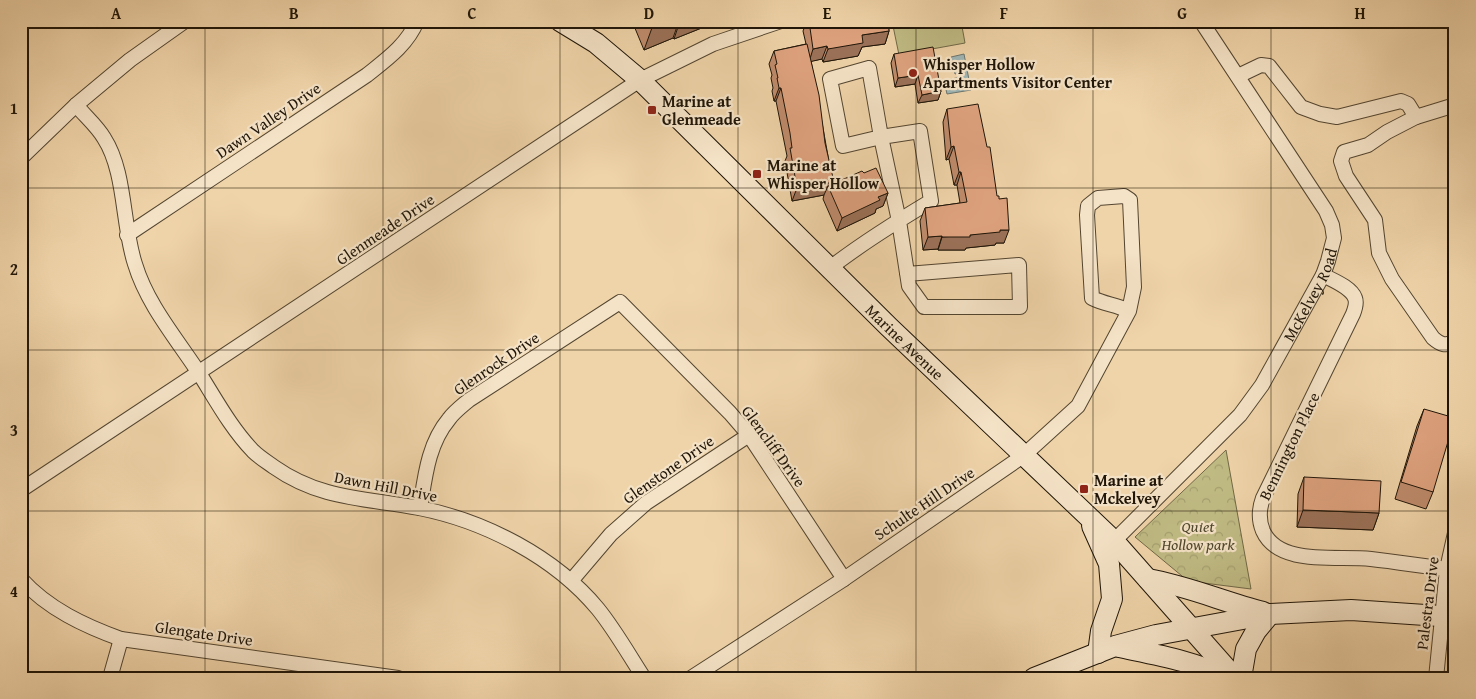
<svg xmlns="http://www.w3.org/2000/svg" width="1476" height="699" font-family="'Gentium Book Plus',serif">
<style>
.forest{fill:url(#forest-crowns);stroke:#706846}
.pitch{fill:#c0bb84;stroke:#706846}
.water{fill:#9fb5b4;stroke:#6c756f}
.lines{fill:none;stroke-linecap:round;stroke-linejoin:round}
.minor-casing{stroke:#534530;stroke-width:16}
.secondary-casing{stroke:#1f1508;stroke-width:22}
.minor{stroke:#f5e3c7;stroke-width:14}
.secondary{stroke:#f5e3c7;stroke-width:20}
.wall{fill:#bf8b6c;stroke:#1f1508}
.shaded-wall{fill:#9b7158;stroke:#1f1508}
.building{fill:#dea27e;stroke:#1f1508}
.grid{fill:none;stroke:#1f1508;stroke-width:1;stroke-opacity:0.55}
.poi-dot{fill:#8f2418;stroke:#f5e3c7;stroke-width:2}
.labels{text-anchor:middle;stroke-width:4.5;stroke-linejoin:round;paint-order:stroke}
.poi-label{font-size:16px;font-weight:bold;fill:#1f1508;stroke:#f5e3c7;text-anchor:start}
.street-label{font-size:16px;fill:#1f1508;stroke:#f5e3c7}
.park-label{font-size:16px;font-style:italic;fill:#4f472d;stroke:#f5e3c7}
.neatline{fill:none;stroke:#1f1508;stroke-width:2}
.grid-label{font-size:16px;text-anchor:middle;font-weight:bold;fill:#1f1508}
</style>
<defs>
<pattern id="forest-crowns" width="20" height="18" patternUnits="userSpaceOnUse" patternTransform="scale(1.25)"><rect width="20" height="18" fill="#c0bb84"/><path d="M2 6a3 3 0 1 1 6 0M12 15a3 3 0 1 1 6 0" fill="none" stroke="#a5a070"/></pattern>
</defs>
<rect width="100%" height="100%" fill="#f0d4a9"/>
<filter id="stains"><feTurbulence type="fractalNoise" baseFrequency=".004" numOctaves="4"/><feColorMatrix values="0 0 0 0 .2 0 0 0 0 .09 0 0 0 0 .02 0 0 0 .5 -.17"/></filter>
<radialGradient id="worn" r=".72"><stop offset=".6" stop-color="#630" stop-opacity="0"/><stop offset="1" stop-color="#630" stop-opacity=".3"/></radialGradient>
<!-- forest -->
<path class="forest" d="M1226 450 1251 589 1188 581 1135 537Z"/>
<!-- pitch -->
<path class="pitch" d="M892 21H961L965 43 899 55Z"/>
<!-- water -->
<path class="water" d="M964 54 971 90 947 94 944 81 960 77 959 73 955 74 951 57Z"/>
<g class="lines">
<defs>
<g id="minor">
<path d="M1238 76 1261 65 1269 66 1301 107 1320 114 1337 117 1401 101 1408 104 1416 117"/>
<path d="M76 105C85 116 97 126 104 138 126 172 122 225 135 264 147 304 176 338 199 373 216 400 231 428 253 451 259 457 267 462 274 467 321 500 366 498 419 508 485 521 555 557 598 609 615 630 629 655 644 678"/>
<path d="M1455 105 1416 117 1387 132 1368 145 1344 152 1341 161 1346 176 1375 220 1379 253 1392 279 1433 338C1441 345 1445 346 1455 342"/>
<path d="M21 158 76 105 130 60 185 21"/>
<path d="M127 235 367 75C387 59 407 45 417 21"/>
<path d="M830 268C862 243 896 222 931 201L920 131 881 137 869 68 830 79 843 146 881 137 899 221 909 286 924 307H1020L1019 265 907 274"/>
<path d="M1323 275C1332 280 1351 287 1355 298 1357 303 1355 309 1353 314L1263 498C1259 509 1258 519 1263 531 1279 567 1339 555 1371 559 1399 562 1427 567 1455 570"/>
<path d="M21 490 640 80 713 44 781 21"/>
<path d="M420 508C425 477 428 444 449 419 454 412 462 406 469 400L620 302 730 413 749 435 844 579"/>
<path id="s1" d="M1114 541 1240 415 1262 385 1323 275 1328 261 1334 238 1332 225 1326 211 1201 21"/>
<path d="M21 579C48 609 85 626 121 639L398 678"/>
<path d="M571 581 611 534 646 503 749 435"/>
<path d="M110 678 121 639"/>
<path d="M691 678 844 579 1023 456 1078 406 1129 311 1134 287 1130 200 1124 196 1098 198 1088 206 1087 215 1092 298C1104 304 1117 305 1129 311"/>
<path d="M1436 678 1447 569 1455 533"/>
</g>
<g id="secondary">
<path id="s2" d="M560 21 596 43 640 80 889 327 1114 541 1235 678"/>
<path d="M1092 526 1109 564 1112 599 1101 631 1098 653"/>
<path d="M1148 579C1188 586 1224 602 1263 612"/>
<path d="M1119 647C1157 655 1194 661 1228 678"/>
<path d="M1034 678 1115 646 1156 635 1270 614 1351 610 1455 617"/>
<path d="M1241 678 1246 649 1256 631 1270 614"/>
</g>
</defs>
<!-- minor casing -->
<use href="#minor" class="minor-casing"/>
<!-- secondary casing -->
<use href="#secondary" class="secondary-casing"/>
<!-- minor -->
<use href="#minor" class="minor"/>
<!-- secondary -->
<use href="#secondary" class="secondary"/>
</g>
<!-- wall -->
<path class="wall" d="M632 21H719L674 39 673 38 644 50Z
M807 21H888L889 31 885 44 862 47 858 56 823 62 822 59 811 61 833 184 864 173 888 193 883 206 876 209 875 213 837 231 823 199 824 195 792 201 785 161 787 156 776 101H774L772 91 773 88 771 78 772 75 769 64 774 51 806 44 803 31Z
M894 54 941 91 938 100 918 103 915 84 895 87 891 63Z
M947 109 1004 243H996L995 245 966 248 965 250H938V249L923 250 920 221 925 208 960 203 957 185H954L949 159 946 160 943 122Z
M1424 409 1433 492 1426 509 1395 499 1417 426Z
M1304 477 1379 513 1373 530 1297 527 1298 494Z"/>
<!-- shaded-wall -->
<path class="shaded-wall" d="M662 21H679L673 38 644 50 653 25Z
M680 21H719L674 39Z
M889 31 885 44 862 47 858 56 823 62 828 49 862 35Z
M827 46 822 59 809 62 813 49Z
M918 75 915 84 895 87 898 78Z
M779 88H781L776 101H774Z
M941 91 938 100 918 103 922 95Z
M954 146 949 159 946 160 951 147Z
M959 172H961L957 185H954Z
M834 182 830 191 828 186 824 195 792 201 797 188Z
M888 193 883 206 876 209 875 213 837 231 842 218 878 197Z
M1000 230H1009L1004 243H996L995 245 966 248 965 250H938L942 237 970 235Z
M942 236 938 249 923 250 928 237Z
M1303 510 1379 513 1373 530 1297 527Z"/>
<!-- building -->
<path class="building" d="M651 21H662L653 25Z
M809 21H888L889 31 862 35 863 43 828 49 827 46 813 49Z
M807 44 819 95 825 143 834 182 797 188 790 148H792L790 133 781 88H779L777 78H778L775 65 777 64 774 51Z
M933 47 941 91 922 95 918 75 898 78 894 54Z
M978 104 987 147H990L997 196H999V199L1007 198 1009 230H1000V232L970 235V237H942V236L928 237 925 208 967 202 961 172H959L954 146 951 147 947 109Z
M876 168 888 193 878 197 880 200 842 218 828 186 862 171 864 173Z
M1424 409 1455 418 1433 492 1401 482Z
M1304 477 1381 481 1379 513 1303 510Z"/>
<!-- grid -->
<path class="grid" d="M205 21V678M383 21V678M560 21V678M738 21V678M916 21V678M1093 21V678M1271 21V678M21 188H1455M21 350H1455M21 511H1455"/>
<!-- markers -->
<g class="poi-dot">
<circle cx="913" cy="73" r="5"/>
<rect x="647" y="105" width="10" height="10" rx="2.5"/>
<rect x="752" y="169" width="10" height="10" rx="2.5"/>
<rect x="1079" y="484" width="10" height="10" rx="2.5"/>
</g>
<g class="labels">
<!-- poi labels -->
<g class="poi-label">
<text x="923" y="70">Whisper Hollow<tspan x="923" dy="18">Apartments Visitor Center</tspan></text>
<text x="662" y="107">Marine at<tspan x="662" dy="18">Glenmeade</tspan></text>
<text x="767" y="171">Marine at<tspan x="767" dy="18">Whisper Hollow</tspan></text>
<text x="1094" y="486">Marine at<tspan x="1094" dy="18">Mckelvey</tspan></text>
</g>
<!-- street labels -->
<g class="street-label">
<text transform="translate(268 120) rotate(-34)" y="6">Dawn Valley Drive</text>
<text transform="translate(385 229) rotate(-34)" y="6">Glenmeade Drive</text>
<text dy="6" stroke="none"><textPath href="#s1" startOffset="318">McKelvey Road</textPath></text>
<text dy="6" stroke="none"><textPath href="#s2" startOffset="472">Marine Avenue</textPath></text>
<text transform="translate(496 363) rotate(-34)" y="6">Glenrock Drive</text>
<text transform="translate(774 446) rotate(54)" y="6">Glencliff Drive</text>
<text transform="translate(1289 446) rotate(-64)" y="6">Bennington Place</text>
<text transform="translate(668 469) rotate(-35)" y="6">Glenstone Drive</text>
<text transform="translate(386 486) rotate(11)" y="6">Dawn Hill Drive</text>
<text transform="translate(924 503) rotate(-34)" y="6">Schulte Hill Drive</text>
<text transform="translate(1427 603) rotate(-83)" y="6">Palestra Drive</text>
<text transform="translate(204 633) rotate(8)" y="6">Glengate Drive</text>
</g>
<!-- park labels -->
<g class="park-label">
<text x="1198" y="532">Quiet<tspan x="1198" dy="18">Hollow park</tspan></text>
</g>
</g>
<!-- margin -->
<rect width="1476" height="699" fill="none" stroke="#f0d4a9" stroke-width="55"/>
<rect x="28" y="28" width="1420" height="644" class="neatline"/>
<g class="grid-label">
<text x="116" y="19">A</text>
<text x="294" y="19">B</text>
<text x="472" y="19">C</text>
<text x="649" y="19">D</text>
<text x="827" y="19">E</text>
<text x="1004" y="19">F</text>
<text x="1182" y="19">G</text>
<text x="1360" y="19">H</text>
<text x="14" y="114">1</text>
<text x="14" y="275">2</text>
<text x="14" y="436">3</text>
<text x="14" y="597">4</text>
</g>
<rect width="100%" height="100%" filter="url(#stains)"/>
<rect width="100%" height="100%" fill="url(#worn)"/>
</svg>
